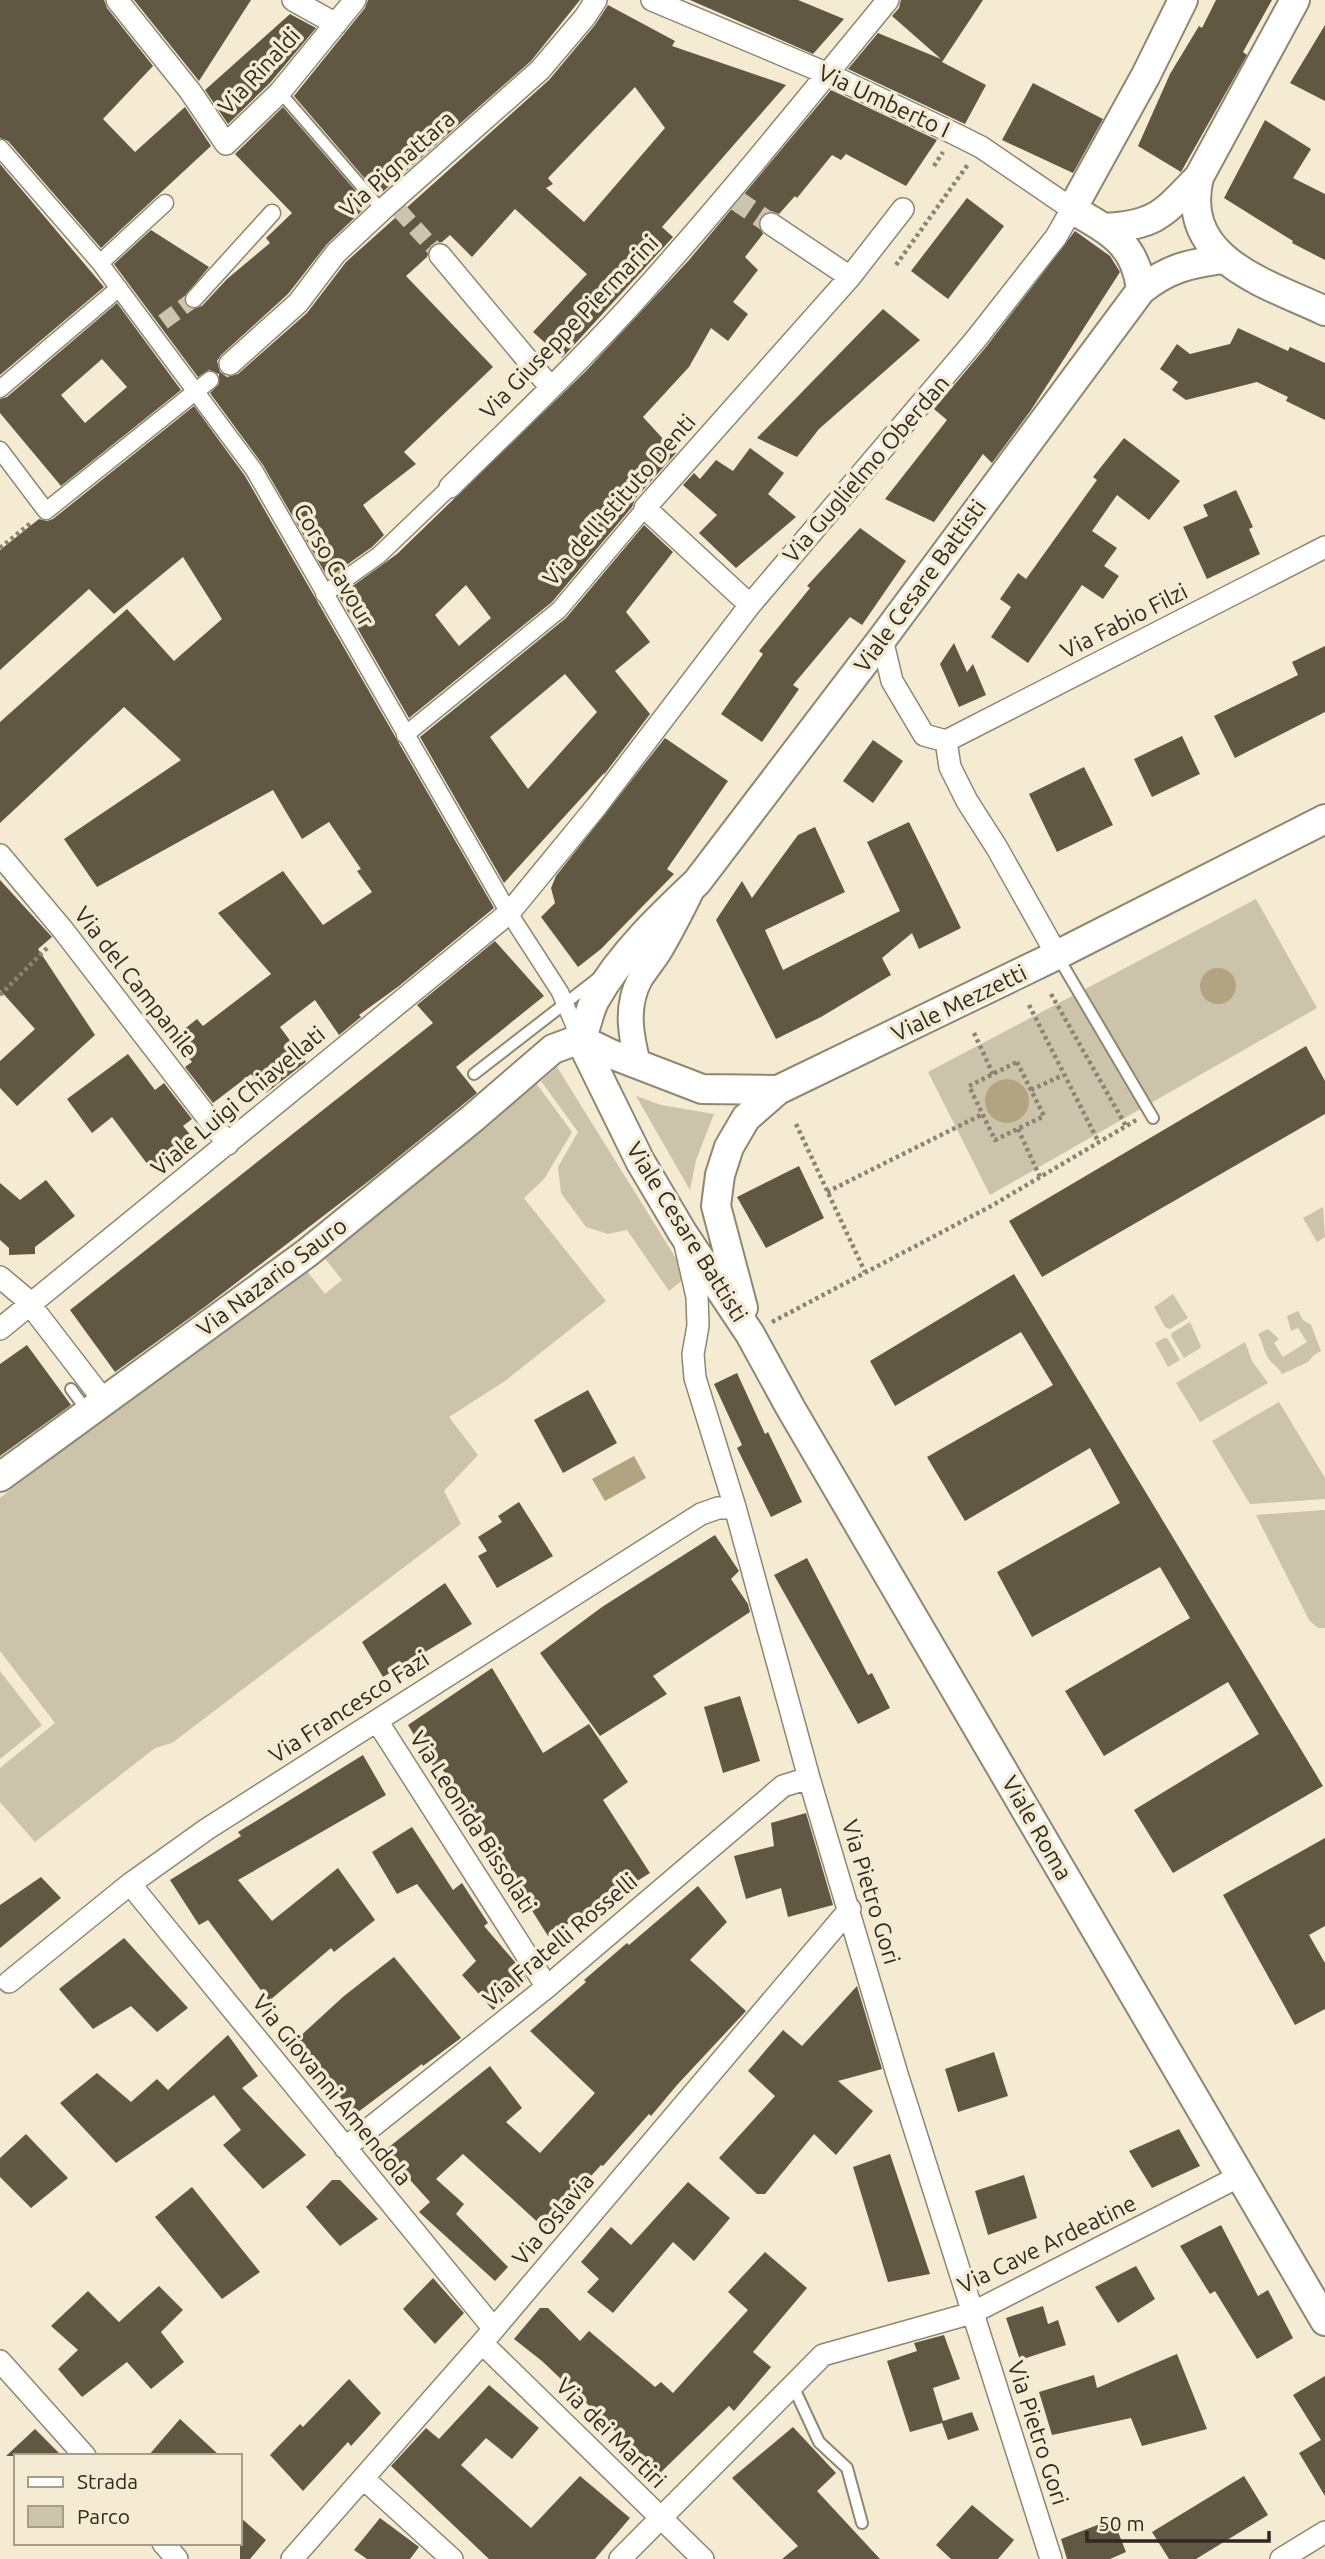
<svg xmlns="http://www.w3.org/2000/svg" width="1325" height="2559" font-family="Ubuntu,sans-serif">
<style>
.green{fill:#ccc3ab}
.water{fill:#b2a481}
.building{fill:#605843;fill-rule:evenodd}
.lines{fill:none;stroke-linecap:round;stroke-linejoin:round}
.pedestrian-tunnel{stroke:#ccc4af;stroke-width:16;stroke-dasharray:16 8;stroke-linecap:butt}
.minor-tunnel{stroke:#ccc4af;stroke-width:21;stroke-dasharray:21 10;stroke-linecap:butt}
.service-casing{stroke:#8f8770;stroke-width:14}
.pedestrian-casing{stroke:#8f8770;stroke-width:19}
.minor-casing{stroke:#8f8770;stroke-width:24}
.tertiary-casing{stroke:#8f8770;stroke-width:28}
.secondary-casing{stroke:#8f8770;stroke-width:32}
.path{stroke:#8a8474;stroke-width:4.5;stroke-dasharray:3.5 3.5;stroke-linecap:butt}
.service{stroke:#fff;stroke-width:10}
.pedestrian{stroke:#fff;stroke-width:16}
.minor{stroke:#fff;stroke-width:21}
.tertiary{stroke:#fff;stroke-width:24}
.secondary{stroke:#fff;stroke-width:28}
.labels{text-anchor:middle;stroke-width:7;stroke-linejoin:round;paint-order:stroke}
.street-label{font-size:23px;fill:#2d2a21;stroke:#f4ebd2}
</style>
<rect width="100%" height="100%" fill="#f4ebd2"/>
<!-- green -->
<path class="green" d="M1256 899 1317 1008 990 1195 928 1072Z
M557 1067 687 1276 669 1291 627 1230 608 1234 586 1227 561 1193 558 1167 578 1132 541 1081Z
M533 1079 572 1132 544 1179 524 1198 606 1301 505 1381 449 1417 478 1455 444 1491 461 1524 172 1743 155 1748 35 1842 0 1802V1768L55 1723 0 1651V1498L303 1266 325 1294 342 1280 320 1252Z
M636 1096 661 1105 714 1114 696 1160 690 1190Z
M1323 1207 1325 1237 1317 1242 1303 1218Z
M1173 1294 1188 1318 1170 1329 1165 1327 1154 1307Z
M1298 1311 1303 1320 1311 1325 1321 1351 1314 1355 1308 1362 1282 1374C1278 1366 1271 1364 1267 1356 1263 1349 1263 1342 1258 1334L1268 1329 1279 1339 1274 1343 1283 1357 1307 1342 1298 1328 1291 1331 1287 1316Z
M1190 1322 1201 1346 1199 1349 1184 1358 1171 1336 1172 1333Z
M1164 1338 1168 1339 1180 1360 1168 1367 1155 1343Z
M1245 1342 1252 1361 1268 1383 1200 1422 1176 1383Z
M1279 1402 1325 1478V1499L1250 1504 1212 1441Z
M1325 1510V1628H1318L1309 1620 1256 1515Z
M0 1671 42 1725 0 1759Z"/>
<!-- water -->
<path class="water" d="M1200 986a18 18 0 1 1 36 0a18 18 0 1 1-36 0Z
M985 1101a22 22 0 1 1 44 0a22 22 0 1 1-44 0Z
M634 1456 646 1478 605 1501 592 1479Z"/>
<!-- building -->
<path class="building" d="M0 0H104L107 8 153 66 103 119 135 152 185 107 211 146 101 248 8 141 0 138Z
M134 0H251L199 81Z
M368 0H580L531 61 379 195 294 96 365 8Z
M690 0H798L844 19 813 54Z
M901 0H983L942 62 986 85 965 124 848 69 878 33 941 59 892 16 899 8Z
M1216 0H1272L1243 52 1247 55 1181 172 1138 146 1170 74 1199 26 1202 28Z
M608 5 675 41 672 46 786 85 662 227 673 237 562 358 533 332 587 274 515 209 472 257 450 235 442 242 431 245 427 257 406 276 493 367 404 452 416 464 363 505 384 535 372 547 328 578 263 465 210 393 219 384V374L209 370 198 377 114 264 151 230 209 267 184 297 186 306 191 309 202 306 227 279 270 243 266 238 292 213 235 154 283 107 368 205 327 244 288 294 221 355 217 361 220 372 227 377 238 374 307 313 346 262 549 80 595 25ZM635 87 665 128 584 222 546 188 553 184 548 178Z
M290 14 316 28 270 83 228 124 205 90Z
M1325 25V101L1290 83Z
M1033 83 1103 119 1073 173 1002 140Z
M831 90 937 140 906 186 846 154 841 160 832 155 797 198 795 196 779 214 771 211 761 216 758 224 763 234 745 257 758 270 733 302 748 314 728 341 711 328 689 367 643 417 676 453 635 499 632 507 552 602 409 718 339 596 397 554 585 372 689 260ZM466 585 491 618 459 646 435 615Z
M1265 120 1311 149 1293 178 1325 194V260L1292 243 1293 241 1224 198Z
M0 164 104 287 0 375Z
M967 198 1004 226 948 299 911 271Z
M1075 231 1110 256 1120 272 1031 410 992 463 983 454 934 522 885 499 947 420 934 409 986 347Z
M117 303 181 390 61 486 0 413V399L7 397ZM102 359 127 387 85 423 61 395Z
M883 309 920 340 819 429 797 457 757 438Z
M1238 328 1288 351 1290 347 1325 363V420L1286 401 1288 397 1257 382 1186 400 1172 390 1178 382 1160 369 1177 344 1190 354 1230 344Z
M194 406 245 476 494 908 399 986 359 1015 361 1017 339 1035 315 1000 280 1027 306 1062 266 1093 251 1074 213 1103 185 1067 192 1062 173 1038 197 1019 203 1026 271 974 218 913 283 871 323 925 372 892 357 871 361 869 329 822 302 839 273 790 97 887 64 839 181 760 124 707 0 823V722L127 609 174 661 222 619 183 557 114 614 89 589 0 670V550L39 519 47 521 53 519Z
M1124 438 1180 481 1149 520 1117 495 1092 531 1117 548 1104 566 1119 576 1103 599 1082 585 1028 663 991 637 1011 607 1000 599 1018 573 1026 579 1097 480 1093 477Z
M750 448 784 473 768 494 796 517 736 568 699 533 717 515 683 485 694 473 700 479 716 460 733 471Z
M1236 490 1253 527 1249 529 1260 554 1207 579 1183 527 1208 516 1203 505Z
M644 525 673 552 626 612 650 642 615 671 650 714 603 776 605 772 504 883 420 737 566 618ZM565 674 597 712 528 789 490 737Z
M860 528 906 561 862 625 850 617 793 685 799 689 762 742 721 714 763 654 759 651 810 588 807 586Z
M954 643 967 672 973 664 986 695 959 707 940 664Z
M1325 646V712L1235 758 1214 716 1298 675 1292 662Z
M1182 736 1200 774 1152 797 1134 759Z
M665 738 728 781 667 869 674 874 601 949 578 967 541 917 555 903 551 888 556 876Z
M873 740 903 761 873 803 843 781Z
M1084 767 1113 825 1057 852 1029 794Z
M909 822 961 928 919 949 912 933 882 958 891 975 821 1017 776 1039 716 920 742 881 752 898 798 835 815 827 845 892 765 930 783 970 900 911 867 842Z
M0 880 52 937 38 949 95 1035 17 1106 0 1088V1061L35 1029 0 990Z
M495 941 544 996 456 1067 477 1093 374 1177 206 1306 115 1372 70 1310 433 1023 417 1005Z
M1306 1046 1325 1081V1114L1042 1277 1009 1221Z
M128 1054 155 1090 164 1083 192 1119 183 1126 193 1138 151 1169 112 1117 92 1133 67 1099Z
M799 1166 824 1218 766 1248 737 1197Z
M46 1180 75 1216 35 1247V1254L9 1255V1248L0 1240V1183L20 1200Z
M1014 1274 1323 1786 1173 1873 1134 1810 1259 1734 1228 1682 1104 1756 1065 1691 1190 1618 1160 1567 1032 1637 997 1572 1120 1503 1090 1448 965 1521 927 1457 1053 1385 1021 1332 895 1406 870 1361Z
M27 1345 71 1405 0 1456V1364Z
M737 1373 765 1434 768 1432 802 1502 771 1517 737 1448 742 1445 714 1384Z
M588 1390 617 1443 563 1473 534 1420Z
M519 1502 553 1556 497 1588 478 1556 487 1551 478 1537 502 1522 498 1516Z
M715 1535 739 1571 731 1579 748 1604 750 1612 653 1676 667 1694 600 1736 540 1653 602 1607Z
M807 1558 868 1675 872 1673 890 1708 858 1724 774 1575Z
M445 1583 472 1624 383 1677 362 1642Z
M492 1668 543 1753 589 1724 628 1782 603 1800 650 1873 548 1936 449 1779 438 1763 433 1766 408 1725Z
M740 1696 760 1761 723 1773 704 1707Z
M363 1755 386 1795 238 1880 272 1921 338 1868 375 1920 334 1952 331 1948 269 2001 208 1920 199 1925 170 1880 241 1836 238 1832Z
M806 1813 833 1905 788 1917 781 1888 746 1899 734 1856 774 1846 771 1823Z
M412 1827 453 1890 462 1883 488 1923 484 1926 515 1962 527 1980 493 2010 462 1975 476 1961 417 1884 397 1894 372 1852Z
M1325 1838V1926L1309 1935 1325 1963V2009L1295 2025 1223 1895Z
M41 1877 61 1898 0 1948V1905Z
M698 1886 727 1922 690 1960 746 2011 677 2085 651 2116 649 2114 603 2166 601 2165 544 2228 463 2154 436 2179 464 2204 456 2214 508 2267 495 2281 419 2212 430 2202 384 2151 490 2066 522 2108 506 2122 540 2153 595 2093 530 2031 586 1982 584 1980 627 1943 629 1945Z
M124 1938 188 2008 157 2032 131 2006 93 2029 59 1989Z
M394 1957 461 2038 423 2066 422 2064 354 2115 296 2040 344 1996Z
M857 1986 882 2069 838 2081 873 2111 836 2155 814 2134 765 2194H757L719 2158 775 2096 748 2071 783 2030 802 2046Z
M228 2035 258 2076 242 2088 306 2155 263 2189 223 2145 241 2130 214 2095 116 2163 60 2103 97 2073 131 2102 157 2079 168 2090Z
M994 2052 1008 2096 958 2112 945 2069Z
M1179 2129 1200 2166 1152 2188 1129 2151Z
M26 2134 68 2178 31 2208 0 2177V2158Z
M890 2154 930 2274 888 2282 853 2167Z
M1024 2175 1037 2218 988 2235 975 2191Z
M332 2180H340L378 2219 340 2246 306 2207Z
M688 2182 730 2218 694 2261 673 2242 613 2313 587 2292 599 2279 581 2262 611 2227 631 2245Z
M192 2187 260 2272 222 2299 155 2217Z
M1221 2225 1258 2296 1268 2290 1293 2338 1257 2359 1215 2291 1210 2294 1180 2246Z
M765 2252 807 2288 753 2352 771 2367 734 2411 729 2406 658 2475 599 2415 542 2361 514 2339 540 2308H548L580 2341 589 2331 655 2387 661 2382 673 2393 748 2310 728 2292Z
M1136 2266 1155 2299 1118 2323 1095 2287Z
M433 2278 464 2313 435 2344 403 2309Z
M159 2286 183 2310 161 2332 184 2362 151 2389 127 2362 82 2397 58 2369 78 2350 51 2326 88 2291 119 2322Z
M1043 2306 1048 2324 1058 2320 1066 2345 1020 2360 1006 2318Z
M944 2335 960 2379 933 2388 943 2421 972 2412 979 2430 948 2440 942 2423 910 2432 887 2361 917 2351 914 2343Z
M1177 2354 1207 2429 1142 2446 1131 2418 1052 2435 1039 2392 1094 2375 1097 2388Z
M1325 2376V2496L1299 2453 1321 2440 1293 2395Z
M349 2379 381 2413 351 2446 348 2442 303 2491 270 2455 300 2424 303 2427Z
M489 2385 539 2428 512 2459 486 2438 461 2465 531 2528 580 2476 630 2518 595 2559H489L391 2466 426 2428 439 2439Z
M180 2419 220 2456H148Z
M793 2427 836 2473 817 2491 880 2559H782L798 2546 732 2478Z
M35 2429 62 2456H6Z
M1244 2476 1268 2515 1196 2559H1169L1152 2532Z
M972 2505 1014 2540 998 2559H951L936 2545Z
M240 2517 266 2540 250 2559H240Z
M380 2518 419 2547 410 2559H367L354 2550Z
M1113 2519 1126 2552 1110 2559H1067L1061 2539Z"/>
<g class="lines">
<!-- pedestrian-tunnel -->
<path class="pedestrian-tunnel" d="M399 210 440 255
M163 322 194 299"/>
<!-- minor-tunnel -->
<path class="minor-tunnel" d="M733 198 771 224"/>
<defs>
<path id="service" d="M280 92 382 210
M1058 957 1153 1118
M474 1074 598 978
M71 1389 88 1412
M793 2386 819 2442 847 2468 862 2523"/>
<path id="pedestrian" d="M0 148 100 263 254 470 509 913 560 992 580 1039
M100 263 165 203
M194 299 272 213
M0 389 119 288
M0 450 46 511 210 380
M324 594 379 555 450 487
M405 735 559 610 645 508"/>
<path id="minor" d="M117 0 190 91 226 144 280 92 355 0
M293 0 336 24
M771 224 850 277
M440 255 551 388
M230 364 298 303 336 253 382 210 540 70 585 17 596 0
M450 487C517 421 586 356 648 286 731 193 809 96 888 0
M750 605 645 508 850 277 903 209
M882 639 892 681 924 735 946 741
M946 741 1325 547
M946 741 950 767 967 801 997 848 1057 955
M0 855 63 930 228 1144
M685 1244 697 1297 698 1326 693 1354 695 1378 735 1507 809 1778 897 2074 1051 2559
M0 1277 25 1298 105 1402
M0 1329 509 913 596 807 750 605 976 339 1056 237 1072 209 981 147 955 134 828 74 652 0
M377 1721 547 1987
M130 1884 494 2329
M9 1982 130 1884 207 1829 701 1514 718 1508 735 1507
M345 2148 547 1987 783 1786 809 1778
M482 2343 703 2559
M0 2361 85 2456
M363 2478 452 2559
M163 2543 177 2559
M292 2559 482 2343 850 1909
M620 2559 823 2355 972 2313 1240 2176
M1281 2559 1325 2532"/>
<path id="tertiary" d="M638 1064C631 1036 625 1007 640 979 646 970 653 961 659 952 670 934 680 914 690 894"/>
<path id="secondary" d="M1295 0 1199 177C1179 260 1266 283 1325 311
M1103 228C1156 226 1164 213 1199 177
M1141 290C1136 243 1109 231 1072 209L1146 75 1183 0
M580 1039 640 1161 682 1232 750 1334 790 1407 1325 2321
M580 1039 611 1054 702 1089 778 1090 1057 955 1325 819
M743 1308 716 1206 720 1175 729 1147 746 1118 778 1090
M0 1477 307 1253 473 1118 553 1049 580 1039C588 1027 588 1011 596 998 621 954 661 916 697 882L882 639 1141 290C1169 268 1188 264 1223 259"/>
</defs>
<!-- service casing -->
<use href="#service" class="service-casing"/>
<!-- pedestrian casing -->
<use href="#pedestrian" class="pedestrian-casing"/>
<!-- minor casing -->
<use href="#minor" class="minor-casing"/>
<!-- tertiary casing -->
<use href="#tertiary" class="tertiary-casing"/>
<!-- secondary casing -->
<use href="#secondary" class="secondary-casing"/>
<!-- path -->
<path class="path" d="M934 166 943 152
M896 265 969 163
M0 548 32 522
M1051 994 1126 1126
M0 995 49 946
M1029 1005 1099 1143
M974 1033 993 1074
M1017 1062 1044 1116 995 1140 969 1086Z
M1031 1090 1063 1075
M796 1124 865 1272
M1018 1129 1040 1177
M827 1192 983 1114
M772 1322 993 1205 1138 1119"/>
<!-- service -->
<use href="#service" class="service"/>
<!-- pedestrian -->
<use href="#pedestrian" class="pedestrian"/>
<!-- minor -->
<use href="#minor" class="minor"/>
<!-- tertiary -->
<use href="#tertiary" class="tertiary"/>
<!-- secondary -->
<use href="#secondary" class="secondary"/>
</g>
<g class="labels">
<!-- street labels -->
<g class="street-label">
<text transform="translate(259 71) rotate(-47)" y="8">Via Rinaldi</text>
<text transform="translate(884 101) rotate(25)" y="8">Via Umberto I</text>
<text transform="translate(397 164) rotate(-42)" y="8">Via Pignattara</text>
<text transform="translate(569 327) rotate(-46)" y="8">Via Giuseppe Piermarini</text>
<text transform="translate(866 469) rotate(-49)" y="8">Via Guglielmo Oberdan</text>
<text transform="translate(619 500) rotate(-49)" y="8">Via dell'Istituto Denti</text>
<text transform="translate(334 565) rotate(60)" y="8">Corso Cavour</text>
<text transform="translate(920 586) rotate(-54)" y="8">Viale Cesare Battisti</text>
<text transform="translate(1124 621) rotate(-27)" y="8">Via Fabio Filzi</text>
<text transform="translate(136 982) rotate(52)" y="8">Via del Campanile</text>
<text transform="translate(959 1003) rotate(-26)" y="8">Viale Mezzetti</text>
<text transform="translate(238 1101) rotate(-40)" y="8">Viale Luigi Chiavellati</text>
<text transform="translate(687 1232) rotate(58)" y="8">Viale Cesare Battisti</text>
<text transform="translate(272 1277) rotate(-37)" y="8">Via Nazario Sauro</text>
<text transform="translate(349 1707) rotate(-33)" y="8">Via Francesco Fazi</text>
<text transform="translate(473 1822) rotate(57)" y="8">Via Leonida Bissolati</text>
<text transform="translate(1037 1828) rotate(60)" y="8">Viale Roma</text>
<text transform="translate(871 1892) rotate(73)" y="8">Via Pietro Gori</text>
<text transform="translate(560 1940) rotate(-40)" y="8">Via Fratelli Rosselli</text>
<text transform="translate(332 2090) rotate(51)" y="8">Via Giovanni Amendola</text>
<text transform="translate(553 2219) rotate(-50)" y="8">Via Oslavia</text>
<text transform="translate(1047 2244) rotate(-26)" y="8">Via Cave Ardeatine</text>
<text transform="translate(611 2433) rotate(45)" y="8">Via dei Martiri</text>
<text transform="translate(1038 2433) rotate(72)" y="8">Via Pietro Gori</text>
</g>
</g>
<!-- legend -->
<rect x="14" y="2454" width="228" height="91" fill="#f4ebd2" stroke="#a49e8b" stroke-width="2"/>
<rect x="28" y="2477" width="35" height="10" fill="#ffffff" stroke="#a49e8b" stroke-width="2"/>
<text x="77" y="2489" font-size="21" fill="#2d2a21">Strada</text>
<rect x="28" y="2506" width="35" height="21" fill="#ccc3ab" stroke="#a49e8b" stroke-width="2"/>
<text x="77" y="2524" font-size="21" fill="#2d2a21">Parco</text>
<!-- scale -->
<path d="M1087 2531v10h182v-10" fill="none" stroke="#2d2a21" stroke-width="3.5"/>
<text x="1098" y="2531" font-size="21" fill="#2d2a21" stroke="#f4ebd2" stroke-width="5" paint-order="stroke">50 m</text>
</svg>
